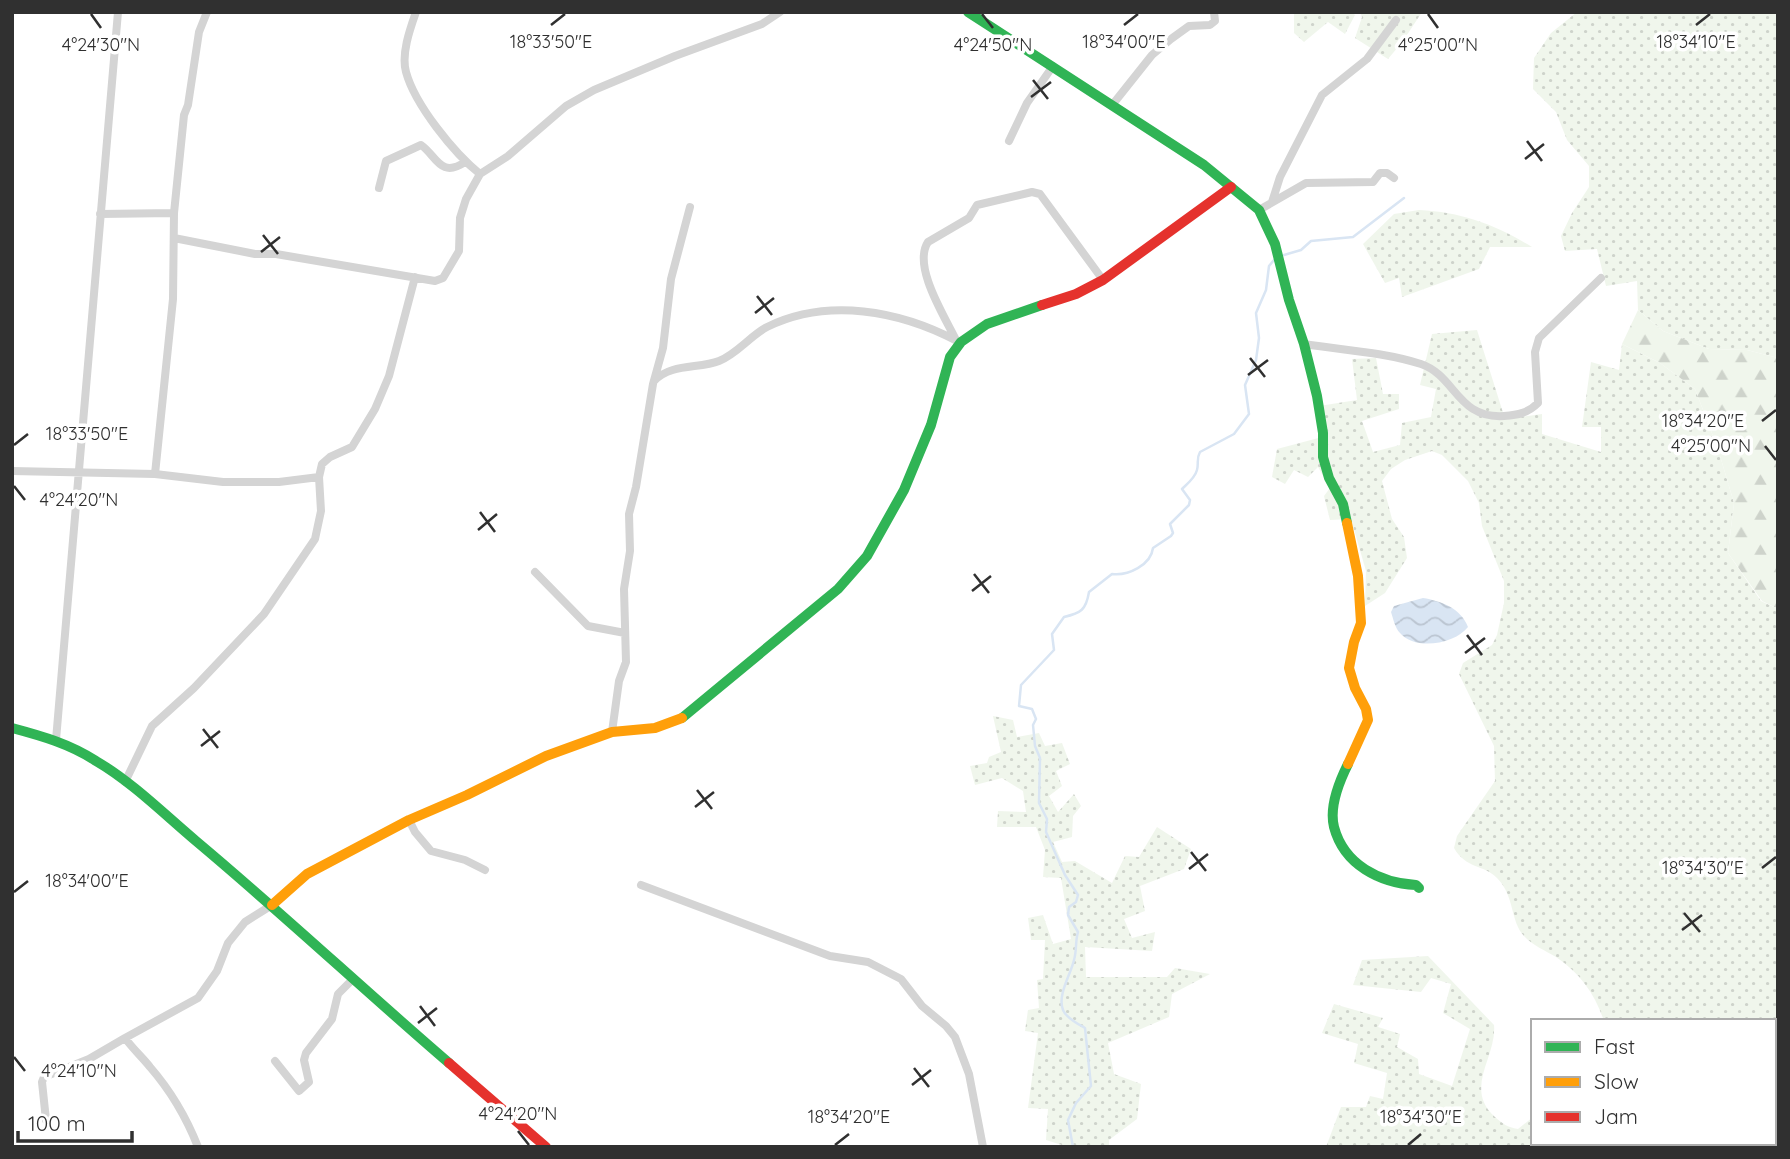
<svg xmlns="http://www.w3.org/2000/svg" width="1790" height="1159" font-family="Quicksand,sans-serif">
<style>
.grass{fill:url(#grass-dots)}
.forest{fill:url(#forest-firs)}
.water{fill:url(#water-waves)}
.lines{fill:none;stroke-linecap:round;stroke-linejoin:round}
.stream{stroke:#d9e5f3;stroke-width:2.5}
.street{stroke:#d4d4d4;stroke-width:8}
.fast{stroke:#30b455;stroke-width:10}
.slow{stroke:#ff9f0a;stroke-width:10}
.jam{stroke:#e5322d;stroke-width:10}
.ticks{fill:none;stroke:#303030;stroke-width:2.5}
.ticks-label{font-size:18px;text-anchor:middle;fill:#303030;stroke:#fff;stroke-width:7;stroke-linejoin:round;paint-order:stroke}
</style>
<defs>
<pattern id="grass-dots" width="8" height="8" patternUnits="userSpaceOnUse" patternTransform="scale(1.75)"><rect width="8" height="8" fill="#f0f6ec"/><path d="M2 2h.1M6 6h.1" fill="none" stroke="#ced3cb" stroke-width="1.8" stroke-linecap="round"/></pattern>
<pattern id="forest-firs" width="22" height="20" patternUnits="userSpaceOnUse" patternTransform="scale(1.75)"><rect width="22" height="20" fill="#f0f6ec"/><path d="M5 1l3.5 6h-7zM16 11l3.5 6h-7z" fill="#ced3cb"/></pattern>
<pattern id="water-waves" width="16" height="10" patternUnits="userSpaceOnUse" patternTransform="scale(1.75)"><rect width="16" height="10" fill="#d9e5f3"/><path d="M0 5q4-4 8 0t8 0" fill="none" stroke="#bbc5d1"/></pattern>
</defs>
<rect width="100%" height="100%" fill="#fff"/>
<!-- grass -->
<path class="grass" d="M1294 12H1352L1355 15 1345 34 1328 22 1304 42 1294 33Z
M1360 12H1422L1403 41 1388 59 1355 38 1362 17Z
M1577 12H1778V358L1747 350 1709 349 1663 331 1638 310 1637 281 1606 286 1597 249 1565 251 1561 236 1572 213 1589 187V166L1567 140 1556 112 1533 89 1534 58 1551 33Z
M1419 210C1462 212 1496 225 1532 247H1490L1479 269 1402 297 1399 278 1385 283 1363 244 1394 214Z
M1477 330 1505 419 1542 414V434L1601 452V427H1582L1591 362 1619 370 1622 344 1660 363 1695 389 1718 449 1734 503 1728 553 1761 601 1778 609V1147H1326L1341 1107H1366L1370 1096 1383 1099 1387 1073 1354 1063 1358 1044 1322 1033 1334 1004 1383 1018 1378 1027 1400 1034 1397 1047 1418 1059 1419 1074 1452 1086 1470 1029 1443 1013 1451 984 1431 978 1421 992 1353 985 1362 960 1428 956 1494 1025C1497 1057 1463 1088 1495 1117 1503 1124 1507 1127 1518 1129L1533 1117V1143H1774V1021H1604C1595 994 1580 973 1556 957 1546 951 1532 945 1524 936 1510 921 1515 896 1497 878 1483 864 1466 869 1454 848L1457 836 1495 781 1494 746 1459 674 1463 663 1492 645 1497 635 1504 603V581L1482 526 1479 503 1468 481 1442 455 1432 451 1405 460 1391 469 1382 481 1392 519 1404 537 1407 558 1385 593 1365 606 1366 571 1351 519 1330 520 1324 496 1330 488 1318 467 1308 477 1294 470 1285 484 1272 477 1277 449 1326 436 1319 406 1357 400 1352 359 1376 358 1383 394H1399V409L1362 421 1373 452 1400 445 1402 423 1431 417 1436 389 1420 385 1432 334Z
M993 716 1013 720 1017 737 1039 733 1045 746 1062 743 1070 764 1056 771 1062 786 1049 796 1058 812 1074 794 1081 806 1073 816 1072 837 1053 842 1062 862 1075 861 1112 883 1125 856 1139 857 1157 827 1191 849 1184 869 1140 886 1145 911 1124 919 1132 938 1155 932 1152 951 1085 947 1086 977H1167L1175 968 1210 974 1172 994 1169 1017 1108 1043 1114 1074 1141 1084 1137 1119 1109 1140V1147H1068L1046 1140 1048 1109 1028 1108 1038 1033 1025 1031 1028 1010 1039 1008 1037 980 1043 979 1045 940H1031L1028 918 1043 915 1053 944 1071 939 1061 878 1043 877 1045 850 1036 827H997L998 811 1026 812 1023 791 1002 778 975 785 970 766 987 763 989 757 1001 752Z"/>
<!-- forest -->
<path class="forest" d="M1638 310 1663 331 1709 349 1747 350 1778 358V609L1762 601 1728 553 1734 503 1718 449 1695 389 1660 363 1622 344Z"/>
<!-- water -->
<path class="water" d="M1423 598C1441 601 1461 608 1468 627 1455 644 1415 651 1400 633 1395 628 1393 618 1391 612L1394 606Z"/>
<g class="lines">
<!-- stream -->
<path class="stream" d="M1284 255 1301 250 1311 241 1353 237 1404 198
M1073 1147 1068 1120 1076 1103 1091 1086 1085 1028C1078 1024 1066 1018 1063 1010 1057 995 1071 974 1074 960 1077 950 1075 942 1078 932L1068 915 1069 907 1076 902 1078 895 1065 875 1046 832 1047 819 1039 803 1040 758 1035 746 1033 725 1036 719 1032 709 1019 706 1021 685 1054 650 1052 634 1064 617C1081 613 1086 610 1089 592L1112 574C1128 576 1151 565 1153 548L1171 536 1173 533 1170 524 1189 505 1190 500 1182 489C1187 484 1195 478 1197 470 1199 463 1196 459 1200 452L1234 434 1249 414 1245 385 1256 360 1259 338 1256 313 1266 290 1269 266 1274 260"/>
<!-- street -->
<path class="street" d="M416 12C410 29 401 54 406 72 415 105 454 153 480 174
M1113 104 1152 55 1171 39 1189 26 1210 25 1215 21 1214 12
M1009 141 1027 103 1053 66
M379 188 386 161 421 145C436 155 440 179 465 162
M1272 202 1280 177 1322 95 1367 59 1396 20
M1259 210 1306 183 1373 182 1380 173H1387L1394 178
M100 214 174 213
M174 238 255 254H276L435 281 443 278 459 251 460 218 466 199 480 174 508 156 566 106 594 90 675 56 762 24 780 12
M956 340C945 317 912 266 928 242L969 218 977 205 1032 192 1040 194 1103 280
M1304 344C1342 350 1384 352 1421 364 1456 376 1457 419 1504 416 1518 415 1528 413 1538 403L1535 352 1539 338 1601 278
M654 381C671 363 699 369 719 361 737 354 750 336 767 327 828 297 900 311 957 341
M12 471 155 474 223 482H279L319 477
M155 474 173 299 174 213 184 115 188 105 199 32 207 12
M535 572 588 626 625 633
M612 732 619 681 626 662 624 589 630 551 629 514 636 487 653 384 663 348 671 279 690 207
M56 740 118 12
M125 782 152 726 194 688 264 614 315 539 321 511 319 477 322 464 330 457 352 447 375 409 389 376 415 277
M409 820 415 832 431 851 465 860 485 870
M641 885 830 956 868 962 901 979 922 1006 946 1026 955 1037 969 1074 983 1147
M275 1061 299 1091 309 1082 304 1060 306 1053 332 1019 338 994 352 980
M46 1120 42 1082 44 1077 89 1059 125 1038
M198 1147C187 1119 170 1090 150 1067 142 1057 133 1049 125 1038L198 998 217 971 228 943 245 922 272 905"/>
<!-- fast -->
<path class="fast" d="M968 12 1204 165 1259 210 1275 244 1289 300 1304 344 1317 396 1323 433V457L1329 478 1343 504 1347 523
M682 718 838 589 867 556 904 490 931 425 950 357 961 342 987 324 1042 305
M12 728C42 736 70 744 96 761 132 782 164 814 196 841 282 913 364 990 449 1063
M1348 764C1339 782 1329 807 1334 827 1344 865 1380 883 1416 885L1419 888"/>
<!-- slow -->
<path class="slow" d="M1347 523 1358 576 1361 623 1354 642 1349 668 1355 688 1366 709 1368 720 1348 764
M272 905 307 874 409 820 467 795 546 756 612 732 655 728 682 718"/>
<!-- jam -->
<path class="jam" d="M1042 305 1076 294 1103 280 1231 187
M449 1063 546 1147"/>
</g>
<!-- ticks -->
<path class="ticks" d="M91 14 101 28M982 14 993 28M1428 14 1438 28M551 25 565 14M1124 25 1138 14M1696 25 1710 14M1033 80 1048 99M1031 97 1051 82M1527 141 1542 161M1525 159 1544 144M263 235 278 254M261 252 280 237M757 296 772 315M755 313 774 298M1250 358 1265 377M1248 375 1268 360M1762 421 1776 410M14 445 28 434M1765 446 1776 460M14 486 25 500M480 512 495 532M478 530 497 514M974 574 989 593M972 591 991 576M1467 635 1482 655M1465 653 1485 638M203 729 218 748M201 746 220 731M697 790 712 809M695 807 714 792M1191 852 1206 871M1762 868 1776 857M1189 869 1208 854M14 892 28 881M1684 913 1700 932M1682 930 1702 915M420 1006 435 1026M418 1023 437 1008M14 1057 25 1071M914 1068 929 1087M912 1085 931 1070M518 1131 529 1145M835 1145 849 1134M1408 1145 1421 1134"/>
<g class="ticks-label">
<text x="551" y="48">18°33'50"E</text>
<text x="1124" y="48">18°34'00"E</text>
<text x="1696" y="48">18°34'10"E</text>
<text x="101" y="51">4°24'30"N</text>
<text x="993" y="51">4°24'50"N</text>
<text x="1438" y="51">4°25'00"N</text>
<text x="1703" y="427">18°34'20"E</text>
<text x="87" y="440">18°33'50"E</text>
<text x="1711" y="452">4°25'00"N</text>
<text x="79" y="506">4°24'20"N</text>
<text x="1703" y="874">18°34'30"E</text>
<text x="87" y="887">18°34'00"E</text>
<text x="79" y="1077">4°24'10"N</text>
<text x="518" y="1120">4°24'20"N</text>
<text x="849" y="1123">18°34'20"E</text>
<text x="1421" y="1123">18°34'30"E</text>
</g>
<!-- border -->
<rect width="1790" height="1159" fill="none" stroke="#303030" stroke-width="28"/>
<!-- legend -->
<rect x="1531" y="1019" width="245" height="126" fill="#ffffff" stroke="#acacac" stroke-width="2"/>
<rect x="1545" y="1042" width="35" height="10" fill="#30b455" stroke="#acacac" stroke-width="2"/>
<text x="1594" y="1054" font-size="21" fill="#303030">Fast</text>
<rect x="1545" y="1077" width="35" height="10" fill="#ff9f0a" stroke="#acacac" stroke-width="2"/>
<text x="1594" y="1089" font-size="21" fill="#303030">Slow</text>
<rect x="1545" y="1112" width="35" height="10" fill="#e5322d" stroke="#acacac" stroke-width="2"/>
<text x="1594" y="1124" font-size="21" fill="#303030">Jam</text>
<!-- scale -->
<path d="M18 1131v10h114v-10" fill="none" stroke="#303030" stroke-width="3.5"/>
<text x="28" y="1131" font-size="21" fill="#303030" stroke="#ffffff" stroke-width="5" paint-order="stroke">100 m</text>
</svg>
